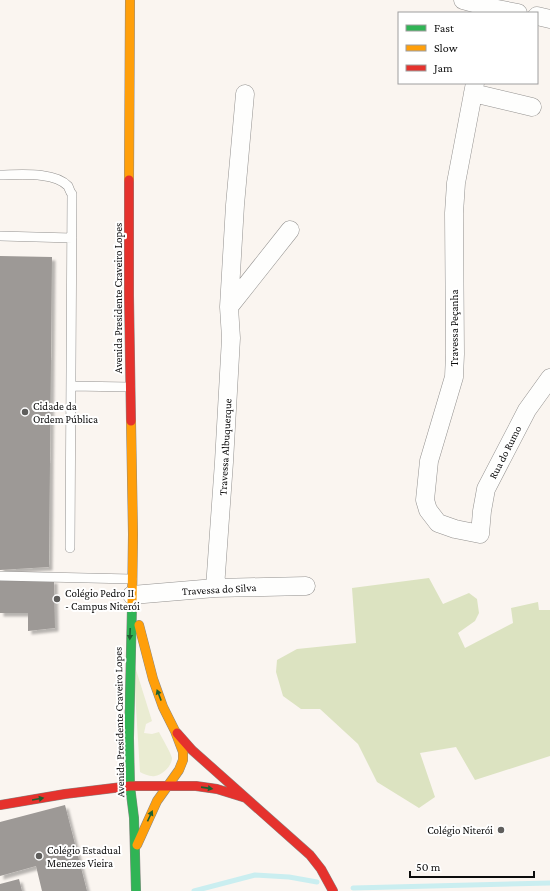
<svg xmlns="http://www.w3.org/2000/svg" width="550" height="891" font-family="'Crimson Pro',serif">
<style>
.green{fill:#eaecd2}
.forest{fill:#dce3c1}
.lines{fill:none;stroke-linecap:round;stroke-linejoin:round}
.stream{stroke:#caeef0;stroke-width:5}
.building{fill:#9d9996;filter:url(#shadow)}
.lane-casing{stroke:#93918f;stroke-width:10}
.street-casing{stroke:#93918f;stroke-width:19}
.fast-casing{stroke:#8a8885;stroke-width:10}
.slow-casing{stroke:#8a8885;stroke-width:10}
.jam-casing{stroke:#8a8885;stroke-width:10}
.lane{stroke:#fefefd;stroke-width:9}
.street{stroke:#fefefd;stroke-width:18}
.fast{stroke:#30b455;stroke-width:9}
.slow{stroke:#ff9f0a;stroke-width:9}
.jam{stroke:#e5322d;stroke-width:9}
.oneway{fill:#1e6030}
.poi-dot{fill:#5f5e5c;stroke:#fff;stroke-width:1.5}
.labels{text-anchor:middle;stroke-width:4;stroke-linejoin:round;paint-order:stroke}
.street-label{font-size:11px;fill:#0c0c0c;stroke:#fff}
.poi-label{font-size:11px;fill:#0c0c0c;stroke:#fff;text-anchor:start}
</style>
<defs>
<filter id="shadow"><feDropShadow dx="3.5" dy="3.5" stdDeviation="1" flood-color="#0004"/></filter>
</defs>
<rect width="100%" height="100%" fill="#faf5f0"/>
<!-- green -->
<path class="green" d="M133 660 152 721 146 724 144 733 152 734 159 732C162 738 171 753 172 758 172 766 162 775 155 776 150 777 144 774 140 772Z"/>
<!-- forest -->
<path class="forest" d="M429 578 443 604 469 593 477 599 479 613 475 621 458 633 465 648 513 623 511 608 538 602 539 610H550V756L475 780 456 747 420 753 435 797 419 808 377 782 358 744 320 709H301L283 696 276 672 277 660 297 649 356 643 352 588Z"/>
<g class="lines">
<!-- stream -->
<path class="stream" d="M353 888 550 883
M194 891 255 875 289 877 317 882"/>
</g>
<!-- building -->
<path class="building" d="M0 256 52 257 49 567 0 570Z
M0 580H54L55 628 28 631V613H0Z
M65 805 87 891H42L36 866 0 876V822Z
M19 879 22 891H0V884Z"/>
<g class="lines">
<defs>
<path id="lane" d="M0 175C18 175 54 171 68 186 69 188 70 192 72 194L70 548
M0 236 72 238
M71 386 130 387
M0 576 132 579"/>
<path id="street" d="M463 0 492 8 518 13
M537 16 550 19
M475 83 456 183 454 213 455 354 454 377 429 461 425 500 428 510 438 523 455 529 480 534 482 511 486 489 527 410 550 378
M473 93 532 107
M229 307 235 205 245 94
M215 588 224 462 231 338 229 307 290 230
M132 595 215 588 306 586"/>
<path id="fast" d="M132 606 129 738 130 786 134 818 136 891"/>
<path id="slow" d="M129 180 130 0
M131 421 133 534 132 606
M137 845 157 801 179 770 183 760V752L175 731 163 707 153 679 139 625"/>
<path id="jam" d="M129 180V296L131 421
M177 733 192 750 310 855 321 869 333 891
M0 805 65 794 130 786H196L217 789 246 798"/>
</defs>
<!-- lane casing -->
<use href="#lane" class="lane-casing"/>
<!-- street casing -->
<use href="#street" class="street-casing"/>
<!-- fast casing -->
<use href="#fast" class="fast-casing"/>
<!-- slow casing -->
<use href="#slow" class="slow-casing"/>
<!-- jam casing -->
<use href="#jam" class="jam-casing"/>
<!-- lane -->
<use href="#lane" class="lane"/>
<!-- street -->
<use href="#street" class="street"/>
<!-- fast -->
<use href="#fast" class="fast"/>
<!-- slow -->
<use href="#slow" class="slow"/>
<!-- jam -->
<use href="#jam" class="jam"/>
</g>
<!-- one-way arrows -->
<defs><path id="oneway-solid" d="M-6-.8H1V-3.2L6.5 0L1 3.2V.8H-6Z"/></defs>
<g class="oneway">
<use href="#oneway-solid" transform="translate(130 634) rotate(92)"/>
<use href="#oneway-solid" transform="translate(159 695) rotate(-111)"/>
<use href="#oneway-solid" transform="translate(207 788) rotate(8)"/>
<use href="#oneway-solid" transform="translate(38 799) rotate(-10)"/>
<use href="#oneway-solid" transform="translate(150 816) rotate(-65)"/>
</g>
<!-- markers -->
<g class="poi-dot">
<circle cx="25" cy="412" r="4"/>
<circle cx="57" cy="599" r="4"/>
<circle cx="501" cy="830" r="4"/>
<circle cx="39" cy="856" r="4"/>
</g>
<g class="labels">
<!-- street labels -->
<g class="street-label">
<text transform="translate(118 298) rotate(-90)" y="4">Avenida Presidente Craveiro Lopes</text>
<text transform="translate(454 328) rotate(-90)" y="4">Travessa Peçanha</text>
<text transform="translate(225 447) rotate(-87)" y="4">Travessa Albuquerque</text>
<text transform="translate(505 452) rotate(-63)" y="4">Rua do Rumo</text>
<text transform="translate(219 589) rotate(-3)" y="4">Travessa do Silva</text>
<text transform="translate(119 722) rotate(-91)" y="4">Avenida Presidente Craveiro Lopes</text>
</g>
<!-- poi labels -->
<g class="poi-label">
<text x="33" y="410">Cidade da<tspan x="33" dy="13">Ordem Pública</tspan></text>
<text x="65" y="597">Colégio Pedro II<tspan x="65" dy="13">- Campus Niterói</tspan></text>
<text x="493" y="834" text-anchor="end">Colégio Niterói</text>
<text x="47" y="854">Colégio Estadual<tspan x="47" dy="13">Menezes Vieira</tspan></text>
</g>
</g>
<!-- legend -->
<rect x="398" y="12" width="140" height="72" fill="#ffffff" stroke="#9e9e9e"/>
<rect x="406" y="25" width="20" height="6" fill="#30b455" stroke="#9e9e9e"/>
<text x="434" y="32" font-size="12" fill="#0c0c0c">Fast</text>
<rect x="406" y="45" width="20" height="6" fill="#ff9f0a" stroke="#9e9e9e"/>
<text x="434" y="52" font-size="12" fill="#0c0c0c">Slow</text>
<rect x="406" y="65" width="20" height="6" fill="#e5322d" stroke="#9e9e9e"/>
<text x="434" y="72" font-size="12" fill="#0c0c0c">Jam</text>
<!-- scale -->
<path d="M410 871v6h124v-6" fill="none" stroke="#0c0c0c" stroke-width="2"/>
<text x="416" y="871" font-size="12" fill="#0c0c0c" stroke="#ffffff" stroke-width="3" paint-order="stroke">50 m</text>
</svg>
